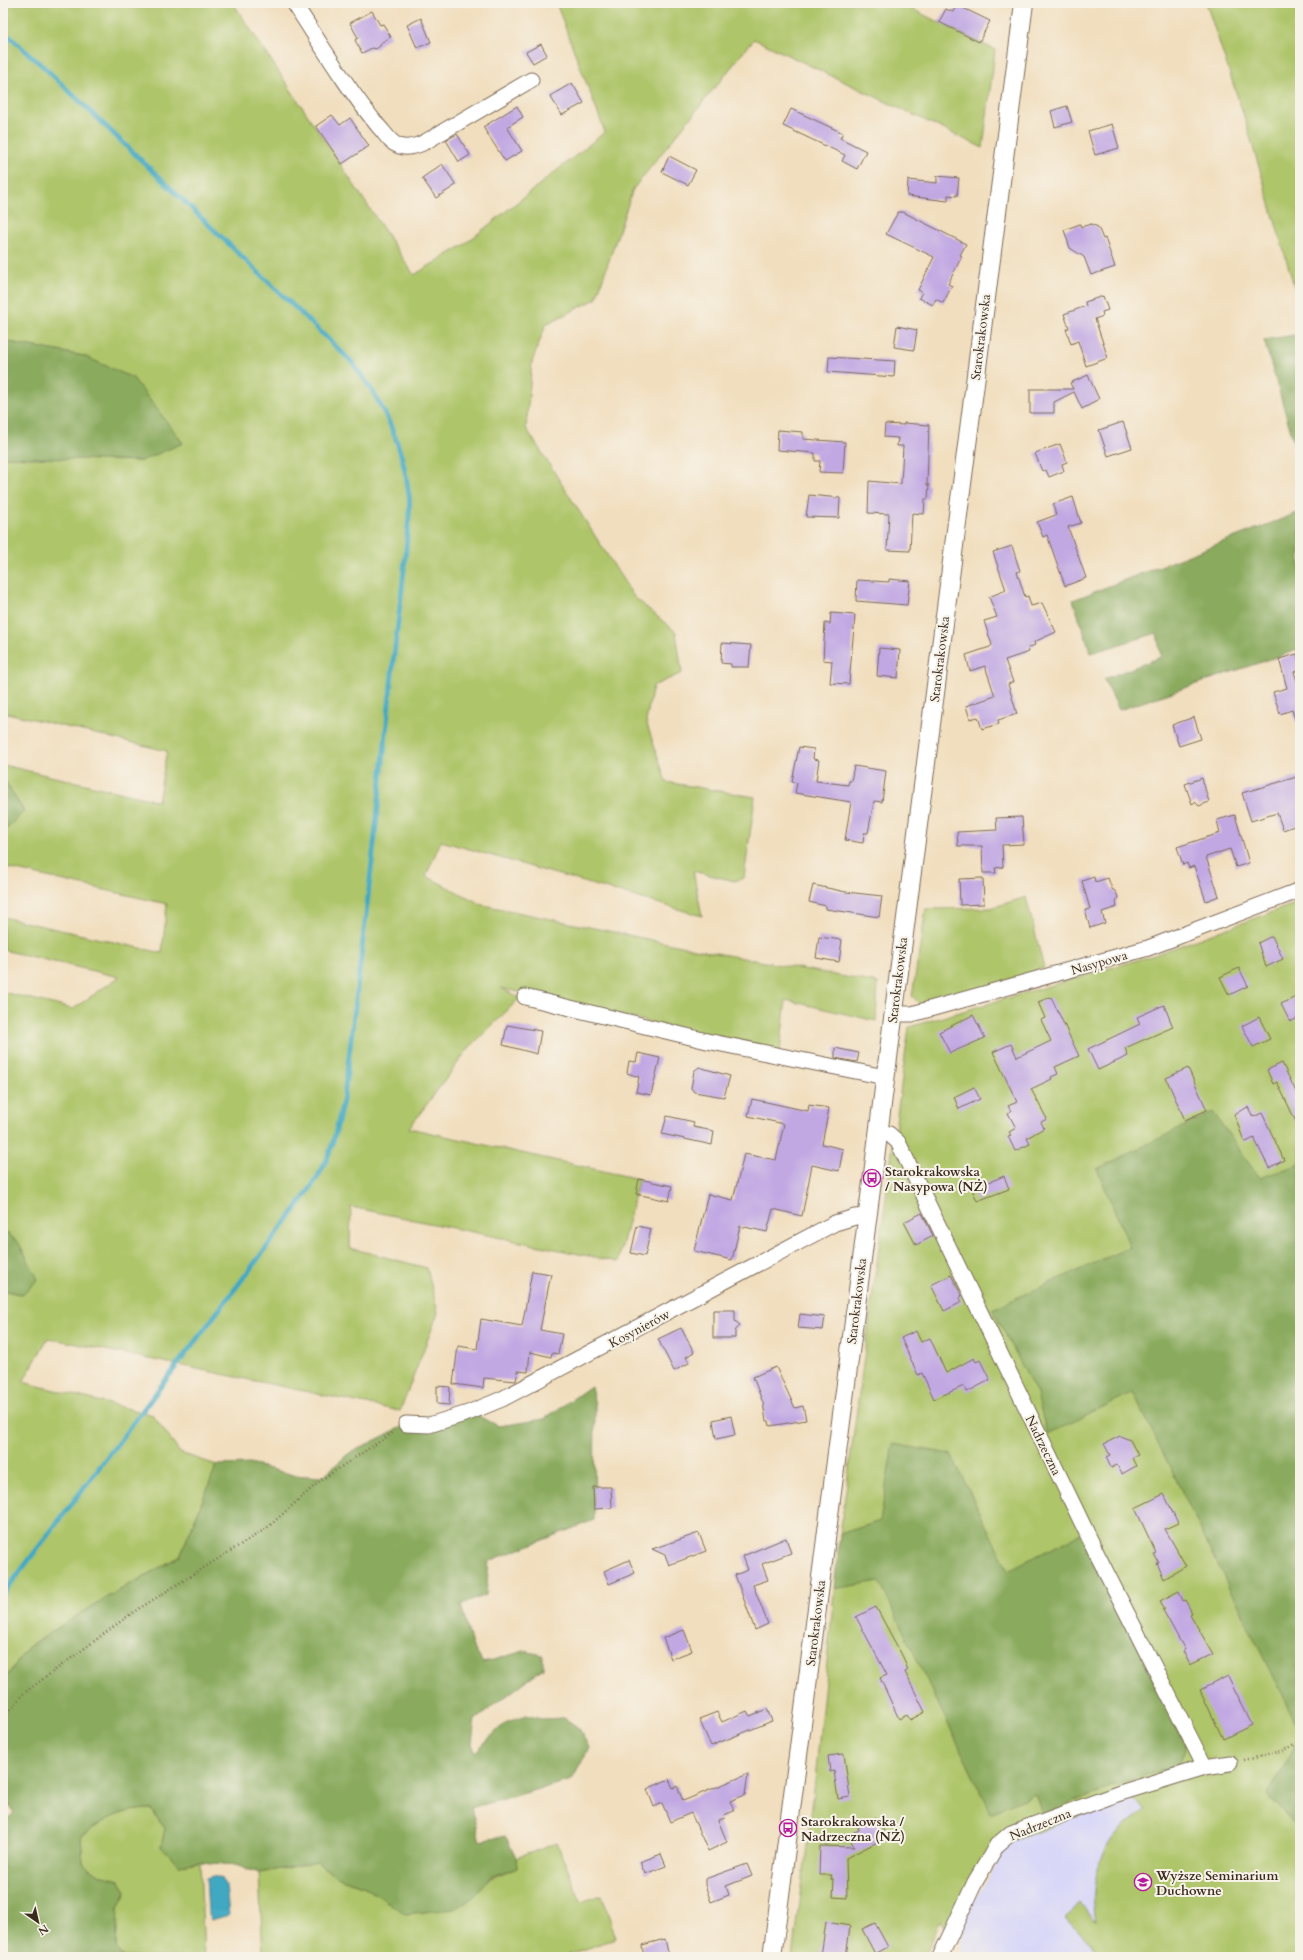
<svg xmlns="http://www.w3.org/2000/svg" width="1303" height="1960" font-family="Cardo,serif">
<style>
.built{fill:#d8d7f8}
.green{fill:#aec569;stroke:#747844}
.forest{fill:#8aaa5d;stroke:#626a3e}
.water{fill:#40a8c1;stroke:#3e6970}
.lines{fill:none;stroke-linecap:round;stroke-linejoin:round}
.stream{stroke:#40a8c1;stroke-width:5}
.building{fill:#c1a8e3}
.minor-casing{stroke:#7b6956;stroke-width:17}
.tertiary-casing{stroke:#7b6956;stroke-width:20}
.path{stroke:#7b6956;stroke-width:2.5;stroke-dasharray:1 3;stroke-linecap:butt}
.minor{stroke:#fff;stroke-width:15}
.tertiary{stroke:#fff;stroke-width:18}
.labels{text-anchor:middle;stroke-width:4;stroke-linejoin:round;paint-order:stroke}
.street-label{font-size:13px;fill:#3b2a1e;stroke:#f7f3e8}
.poi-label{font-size:13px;font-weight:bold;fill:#3b2a1e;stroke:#f7f3e8;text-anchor:start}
</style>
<rect width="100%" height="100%" fill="#f7f3e8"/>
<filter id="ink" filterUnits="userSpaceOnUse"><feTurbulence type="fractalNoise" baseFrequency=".025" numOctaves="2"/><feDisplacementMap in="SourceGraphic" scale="8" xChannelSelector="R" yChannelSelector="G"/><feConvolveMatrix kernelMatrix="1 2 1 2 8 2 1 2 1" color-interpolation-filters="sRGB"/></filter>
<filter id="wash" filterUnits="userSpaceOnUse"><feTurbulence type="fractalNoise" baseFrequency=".012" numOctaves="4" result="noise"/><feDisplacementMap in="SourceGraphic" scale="16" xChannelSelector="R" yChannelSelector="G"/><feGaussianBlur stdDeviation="0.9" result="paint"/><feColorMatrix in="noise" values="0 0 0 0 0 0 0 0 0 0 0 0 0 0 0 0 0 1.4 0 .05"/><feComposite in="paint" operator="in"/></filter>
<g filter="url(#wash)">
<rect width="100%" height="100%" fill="#f1debe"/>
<!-- built -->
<path class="built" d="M1241 1768 1300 1957H961L963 1920 1008 1843 1130 1796Z"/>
<!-- green -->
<path class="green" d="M3 3H233L414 275 465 244 605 132 556 3H900L995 50 983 148 754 39 633 189 596 299 546 324 532 362 526 428 634 597 676 632 682 673 653 686 646 721 666 782 755 797 744 878 734 881 693 871 702 916 441 841 426 876 483 905 705 951 878 983 876 1021 786 1000 780 1052 501 988 520 998 469 1048 409 1128 639 1179 618 1262 351 1207 350 1248 427 1268 438 1313 400 1411 48 1338 23 1382 153 1415 180 1453 217 1465 180 1556 95 1604 28 1647 3 1682V1290L23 1295 19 1243 3 1230V992L73 1009 119 977 3 950V917L162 953 167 904 3 867V833L23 811 3 778V765L158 801 167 751 3 712V457L141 461 84 356 9 342 3 335Z
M1206 3H1300V306L1244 116Z
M1026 897 1044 968 965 994 921 1005 912 996 926 909 991 908Z
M1300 902V1957H1104L1065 1917 1080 1904 1096 1921C1087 1875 1105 1833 1146 1811L1130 1796 1008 1843 971 1882 946 1930 940 1920 925 1957H793L813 1799 840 1534 909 1027 1154 955Z
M151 1809 165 1829 161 1847 179 1865 200 1862 204 1957H124L116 1948 118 1908 126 1891 119 1880 100 1875 83 1863 81 1836C107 1819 118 1810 151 1809Z
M557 1843 581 1902 602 1895 616 1938 563 1957H263L259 1873 317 1862 336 1877 365 1887 407 1914 517 1867 516 1858Z"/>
<!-- forest -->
<path class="forest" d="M1300 334V463L1264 340Z
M3 335 9 342 84 356 133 378 183 443 141 461 3 457Z
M1300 512V649L1119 710 1104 679 1161 657 1157 633 1091 653 1073 600Z
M3 778 24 811 3 833Z
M1213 1112 1259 1178 1300 1164V1732L1133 1392 1047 1435 1037 1394 992 1309 1130 1247 1097 1169Z
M3 1230 19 1243 38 1279 23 1295 3 1290Z
M591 1386 595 1405 594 1520 489 1561 486 1595 461 1605 472 1645 483 1663 524 1651 543 1655V1668L475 1720 472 1743 475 1752 505 1723 526 1715 541 1719 564 1718 579 1728 589 1748 572 1780 471 1808 480 1841 505 1836 516 1858 517 1867 490 1877 474 1897 454 1909 406 1914 365 1887 336 1877 317 1862 259 1873 235 1865 200 1862 179 1865 161 1847 165 1829 151 1809C117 1810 108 1819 81 1836L83 1863 100 1875 119 1880 126 1891 118 1908 116 1948 124 1957H3V1823L14 1813 3 1794V1682L28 1647 95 1604 180 1556 217 1465 250 1464 294 1475 322 1477 348 1454 419 1418 444 1416 468 1411 499 1426 544 1419Z
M893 1444 951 1454 1008 1570 1081 1534 1186 1745 1179 1765 1121 1783 1042 1814 1035 1794 991 1813 879 1581 834 1589 840 1534 880 1521Z
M1300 1738V1830L1267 1794Z"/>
<!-- water -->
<path class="water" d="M214 1876 222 1879 226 1885 229 1915 211 1920 208 1914 206 1878Z"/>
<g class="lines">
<!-- stream -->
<path class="stream" d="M3 31 47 70 352 362C383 402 403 443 409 495 411 508 408 523 407 536 404 579 398 621 393 664 379 808 362 952 344 1096 339 1117 335 1141 326 1161 313 1188 294 1211 276 1235L3 1594"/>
</g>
<g id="blocks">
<!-- building -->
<path class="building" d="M957 5 990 21 979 42 939 22 946 9 953 12Z
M372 11 380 25 383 24 391 37 382 42 380 46 376 49 372 48 362 53 355 40 358 38 350 23Z
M421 18 431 42 417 48 407 25Z
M541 44 547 55 533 63 526 52Z
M572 83 584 103 562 115 550 96Z
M517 106 523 117 507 127 522 151 505 161 483 127Z
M1067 106 1072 122 1055 127 1051 111Z
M791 109 843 133 840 138 866 151 857 169 842 161 845 155 783 126Z
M332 115 340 125 350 118 369 146 342 164 316 126Z
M1112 124 1119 148 1095 155 1088 131Z
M457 134 470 155 459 162 446 140Z
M669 156 696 170 688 185 662 172Z
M442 164 456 185 436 198 422 178Z
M937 176 959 178 957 196 948 195V201L907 196 908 180 937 183Z
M898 212H903L966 244 960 255 962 256 948 284 952 286 943 303 936 299 933 305 919 298 922 292 918 290 934 257 886 234Z
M1080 224 1081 227 1091 224 1098 227 1103 239 1105 238 1115 267 1091 275 1084 257 1070 248 1064 230Z
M1103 296 1108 310 1102 312 1103 316 1095 319 1108 358 1086 366 1078 341 1071 344 1066 329 1069 328 1064 314 1086 306 1085 302Z
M897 326 917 330 914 350 894 347Z
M829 357 895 361 894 377 828 372Z
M1088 375 1099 399 1093 402V403L1082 409 1074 392 1054 402V413H1030V389H1073L1070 383Z
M1123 422 1132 448 1108 456 1099 430Z
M904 423 929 425 927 485H929L928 499H925L924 514 912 513 910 551 887 550 889 514 868 513 869 481 901 484 903 446H897L898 438 884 437 885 424 904 425Z
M778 430 803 432V439L845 442 843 473 819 472 820 461H815V453L777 450Z
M1060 444 1067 462 1062 464 1064 471 1049 477 1046 470 1042 471 1035 453Z
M809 495 840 498 839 518 806 517Z
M1073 497 1081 523 1068 527 1086 578 1065 586 1047 535 1043 537 1037 522 1056 515 1053 504Z
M1012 546 1020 571 1017 572 1025 597 1028 596 1031 606 1042 603 1056 632 1034 642 1035 645 1028 648 1029 652 1005 660 1013 682 1008 684 1017 714 998 720 999 724 982 729 978 717 970 719 966 706 995 696 985 666 970 671 966 655 990 647 992 645 984 621 997 617 989 597 1006 590 993 552Z
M889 579 910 581 907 605 856 601 857 580 889 582Z
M831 613 855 615 849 684 830 683 832 661 823 660 825 623 830 624Z
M722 643 751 645 749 667H731V664L721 663Z
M879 648 900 650 898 678 877 676Z
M1297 654 1300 670 1294 672 1298 684H1300V721L1296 722 1292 710 1280 714 1273 692 1287 688 1279 659Z
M1194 717 1201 739 1179 746 1172 725Z
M799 747 814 749 813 759 819 760 816 781 848 785 849 781H851L854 766 886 771 882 802 874 801 868 833H864L863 843 845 840 851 802 795 793 797 783 792 782Z
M1300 776V824L1283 830 1277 813 1251 821 1242 793Z
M1202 778 1209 802 1199 806 1195 802 1192 804 1185 784Z
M1235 815 1249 863 1236 867 1230 849 1206 857 1219 896 1206 901 1194 866 1189 868 1187 863 1183 865 1177 847 1220 833 1217 820Z
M1022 817 1024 844 1002 845 1003 867 995 868 996 873H983L982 846H958L957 832 997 830 996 818Z
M1094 877 1095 882 1108 878 1112 889 1116 892 1118 897 1116 902 1117 907 1102 912 1105 923 1090 928 1085 910 1090 909 1082 881Z
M983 878 984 904 960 905 959 879Z
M813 885 846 892 882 896 879 917 826 909V906L809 902Z
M1272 936 1283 959 1266 967 1258 943Z
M819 937 842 940 839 962 816 958Z
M1239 968 1248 986 1229 995 1220 977Z
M1300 995V1017L1290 1022 1281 1004Z
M1051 997 1079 1056 1055 1067 1058 1074 1051 1077 1052 1079 1031 1089 1047 1119 1041 1122 1044 1128 1027 1138 1030 1144 1015 1151 1008 1136 1011 1135 1009 1132 1016 1128 1008 1113 1011 1111 1008 1106 1017 1102 993 1052 1011 1044 1017 1057 1051 1041 1041 1020 1045 1018 1038 1002Z
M1164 1005 1173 1027 1125 1048 1128 1056 1098 1070 1088 1049 1140 1024 1137 1017Z
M973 1015 985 1038 950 1053 939 1032Z
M1259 1017 1270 1039 1253 1047 1242 1026Z
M507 1025 541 1031 537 1054 503 1045Z
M835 1048 859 1053 857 1062 835 1058Z
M638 1053 660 1058 651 1095 636 1092 639 1077 627 1073 629 1061 636 1062Z
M1282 1063 1300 1100V1130L1277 1082 1273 1084 1267 1070Z
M699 1067 730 1076 724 1097 694 1092 691 1088 694 1071Z
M1188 1068 1207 1110 1185 1120 1166 1078Z
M974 1087 980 1099 959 1109 954 1097Z
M752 1099 808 1111 809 1105 829 1108 822 1144 843 1149 839 1171 812 1165 802 1216 773 1209 767 1232 740 1226 732 1260 694 1251 708 1194 733 1200 744 1154 776 1160 784 1124 748 1116Z
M1248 1107 1253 1117 1262 1113 1284 1160 1269 1168 1254 1138 1246 1142 1244 1141 1234 1114Z
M667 1116 694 1122 693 1127 714 1131 712 1145 662 1134Z
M1004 1176 1009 1189 977 1201 972 1189Z
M639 1179 672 1186 669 1201 636 1194Z
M922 1213 933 1236 916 1245 904 1222Z
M637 1226 651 1229 645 1256 631 1253Z
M532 1271 551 1274 540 1330 562 1334 558 1354 552 1353 551 1357 530 1352 528 1372 518 1371 516 1381 484 1378 483 1388 453 1384 458 1346 477 1349 481 1319 522 1326Z
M951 1275 962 1296 959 1298 962 1302 944 1311 931 1285Z
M713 1310H735V1321L740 1325 735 1331V1338H713Z
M800 1314 825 1317 823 1330 798 1328Z
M681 1328 694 1352 686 1357 689 1363 674 1371 658 1339Z
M916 1331 921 1342 930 1338 946 1373 974 1358 976 1362 980 1360 990 1380 967 1392 964 1386 934 1399 922 1373 918 1375 901 1338Z
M776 1367 795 1408 803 1406 806 1420 770 1426 769 1421H766L763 1403 753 1377Z
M437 1386 450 1387 449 1405 437 1404Z
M731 1416 735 1435 716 1439 713 1420Z
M1120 1436 1130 1440 1138 1455 1132 1458 1136 1466 1122 1474 1117 1465 1111 1468 1106 1457 1110 1455 1104 1444Z
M593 1487H611L612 1508 594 1509Z
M1164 1494 1178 1523 1165 1529 1186 1566 1164 1579 1157 1563H1159L1154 1554 1156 1553 1135 1508Z
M699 1533 706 1551 669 1565 665 1555 652 1549Z
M786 1538 791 1553 762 1564 768 1580 753 1585 768 1624 755 1630 735 1575 748 1570 743 1556Z
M629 1560 635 1573 609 1584 604 1571Z
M1179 1591 1183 1601 1185 1600 1192 1613 1190 1614 1213 1654 1190 1665 1183 1651 1185 1650 1163 1610 1165 1609 1160 1601Z
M876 1607 903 1657 908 1670 905 1672 925 1712 910 1720 907 1715 899 1719 880 1678 887 1675 856 1617Z
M684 1630 692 1651 671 1659 663 1638Z
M1228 1676 1252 1725 1223 1739 1200 1690Z
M767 1709 772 1721 711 1746 699 1719 717 1712 722 1722 747 1711 750 1716Z
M844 1754 850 1797 838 1799 834 1771 830 1772 828 1756Z
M748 1774 745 1795 730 1801 734 1811 724 1815 725 1818 718 1820 727 1842 708 1851 691 1813 670 1822 662 1803 654 1807 647 1789 669 1779 673 1788 677 1786 683 1801Z
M876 1817 887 1837 846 1858 847 1898 833 1897 834 1879H831L832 1875H819L820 1846 854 1847 848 1835 859 1830 858 1827Z
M661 1854 666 1866 645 1874 640 1862Z
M747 1864 752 1876 726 1886 729 1895 711 1902 705 1885V1879Z
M826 1922 850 1926 846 1957 821 1956Z
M875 1923 888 1947 875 1954 862 1929Z
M665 1939 669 1957H644L642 1945Z"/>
</g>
</g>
<g filter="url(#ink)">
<use href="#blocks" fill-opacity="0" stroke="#7b6956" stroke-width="1"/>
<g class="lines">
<defs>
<path id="minor" d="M294 3C321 45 347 88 379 127 385 133 390 143 399 146 408 149 417 146 425 142L531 80
M525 997 707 1041 885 1077
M893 1014H912L1148 948 1300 890
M878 1131 889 1134 898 1142 1097 1554 1205 1767
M406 1424 429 1425 468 1413 502 1399 835 1223 855 1217 867 1216
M940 1957 975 1882 997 1845 1011 1833 1120 1793 1205 1767 1230 1763"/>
<path id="tertiary" d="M772 1957 1024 3"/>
</defs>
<!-- minor casing -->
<use href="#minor" class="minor-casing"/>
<!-- tertiary casing -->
<use href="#tertiary" class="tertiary-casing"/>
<!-- path -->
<path class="path" d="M3 1719 23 1694 132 1613 267 1528 321 1480 394 1432
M1244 1760 1282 1752 1300 1741"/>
<!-- minor -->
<use href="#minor" class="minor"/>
<!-- tertiary -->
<use href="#tertiary" class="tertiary"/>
</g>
</g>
<!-- icons -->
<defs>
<symbol id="bus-ring" viewBox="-11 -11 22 22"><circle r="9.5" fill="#f7f3e8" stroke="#b5179e" stroke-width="1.5"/><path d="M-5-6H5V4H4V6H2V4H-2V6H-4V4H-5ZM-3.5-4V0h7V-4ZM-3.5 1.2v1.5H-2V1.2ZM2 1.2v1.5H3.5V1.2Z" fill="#b5179e"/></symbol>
<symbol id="university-ring" viewBox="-11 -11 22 22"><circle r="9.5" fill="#f7f3e8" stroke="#b5179e" stroke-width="1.5"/><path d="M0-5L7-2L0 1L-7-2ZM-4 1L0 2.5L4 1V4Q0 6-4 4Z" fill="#b5179e"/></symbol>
</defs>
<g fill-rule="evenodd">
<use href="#bus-ring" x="862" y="1168" width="20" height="20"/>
<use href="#bus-ring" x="778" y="1818" width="20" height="20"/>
<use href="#university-ring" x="1133" y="1872" width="20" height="20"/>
</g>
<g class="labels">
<!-- street labels -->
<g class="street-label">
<text transform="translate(980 337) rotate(-83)" y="5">Starokrakowska</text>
<text transform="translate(939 659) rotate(-83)" y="5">Starokrakowska</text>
<text transform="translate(1099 962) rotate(-16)" y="5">Nasypowa</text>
<text transform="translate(897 980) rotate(-83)" y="5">Starokrakowska</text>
<text transform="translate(856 1301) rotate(-83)" y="5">Starokrakowska</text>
<text transform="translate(639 1328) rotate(-28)" y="5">Kosynierów</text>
<text transform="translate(1044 1445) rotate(64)" y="5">Nadrzeczna</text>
<text transform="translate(815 1623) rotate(-83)" y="5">Starokrakowska</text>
<text transform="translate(1040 1824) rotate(-22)" y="5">Nadrzeczna</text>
</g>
<!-- poi labels -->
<g class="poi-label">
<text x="885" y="1176">Starokrakowska<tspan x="885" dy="15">/ Nasypowa (NŻ)</tspan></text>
<text x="801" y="1826">Starokrakowska /<tspan x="801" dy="15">Nadrzeczna (NŻ)</tspan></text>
<text x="1156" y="1880">Wyższe Seminarium<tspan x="1156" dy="15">Duchowne</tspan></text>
</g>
</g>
<!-- margin -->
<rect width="1303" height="1960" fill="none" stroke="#f7f3e8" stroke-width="16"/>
<!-- north arrow -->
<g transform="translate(38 1922) rotate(146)" stroke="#f7f3e8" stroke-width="3" paint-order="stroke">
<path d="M0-3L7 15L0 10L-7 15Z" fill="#3b2a1e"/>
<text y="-6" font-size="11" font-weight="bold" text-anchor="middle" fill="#3b2a1e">N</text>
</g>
</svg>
